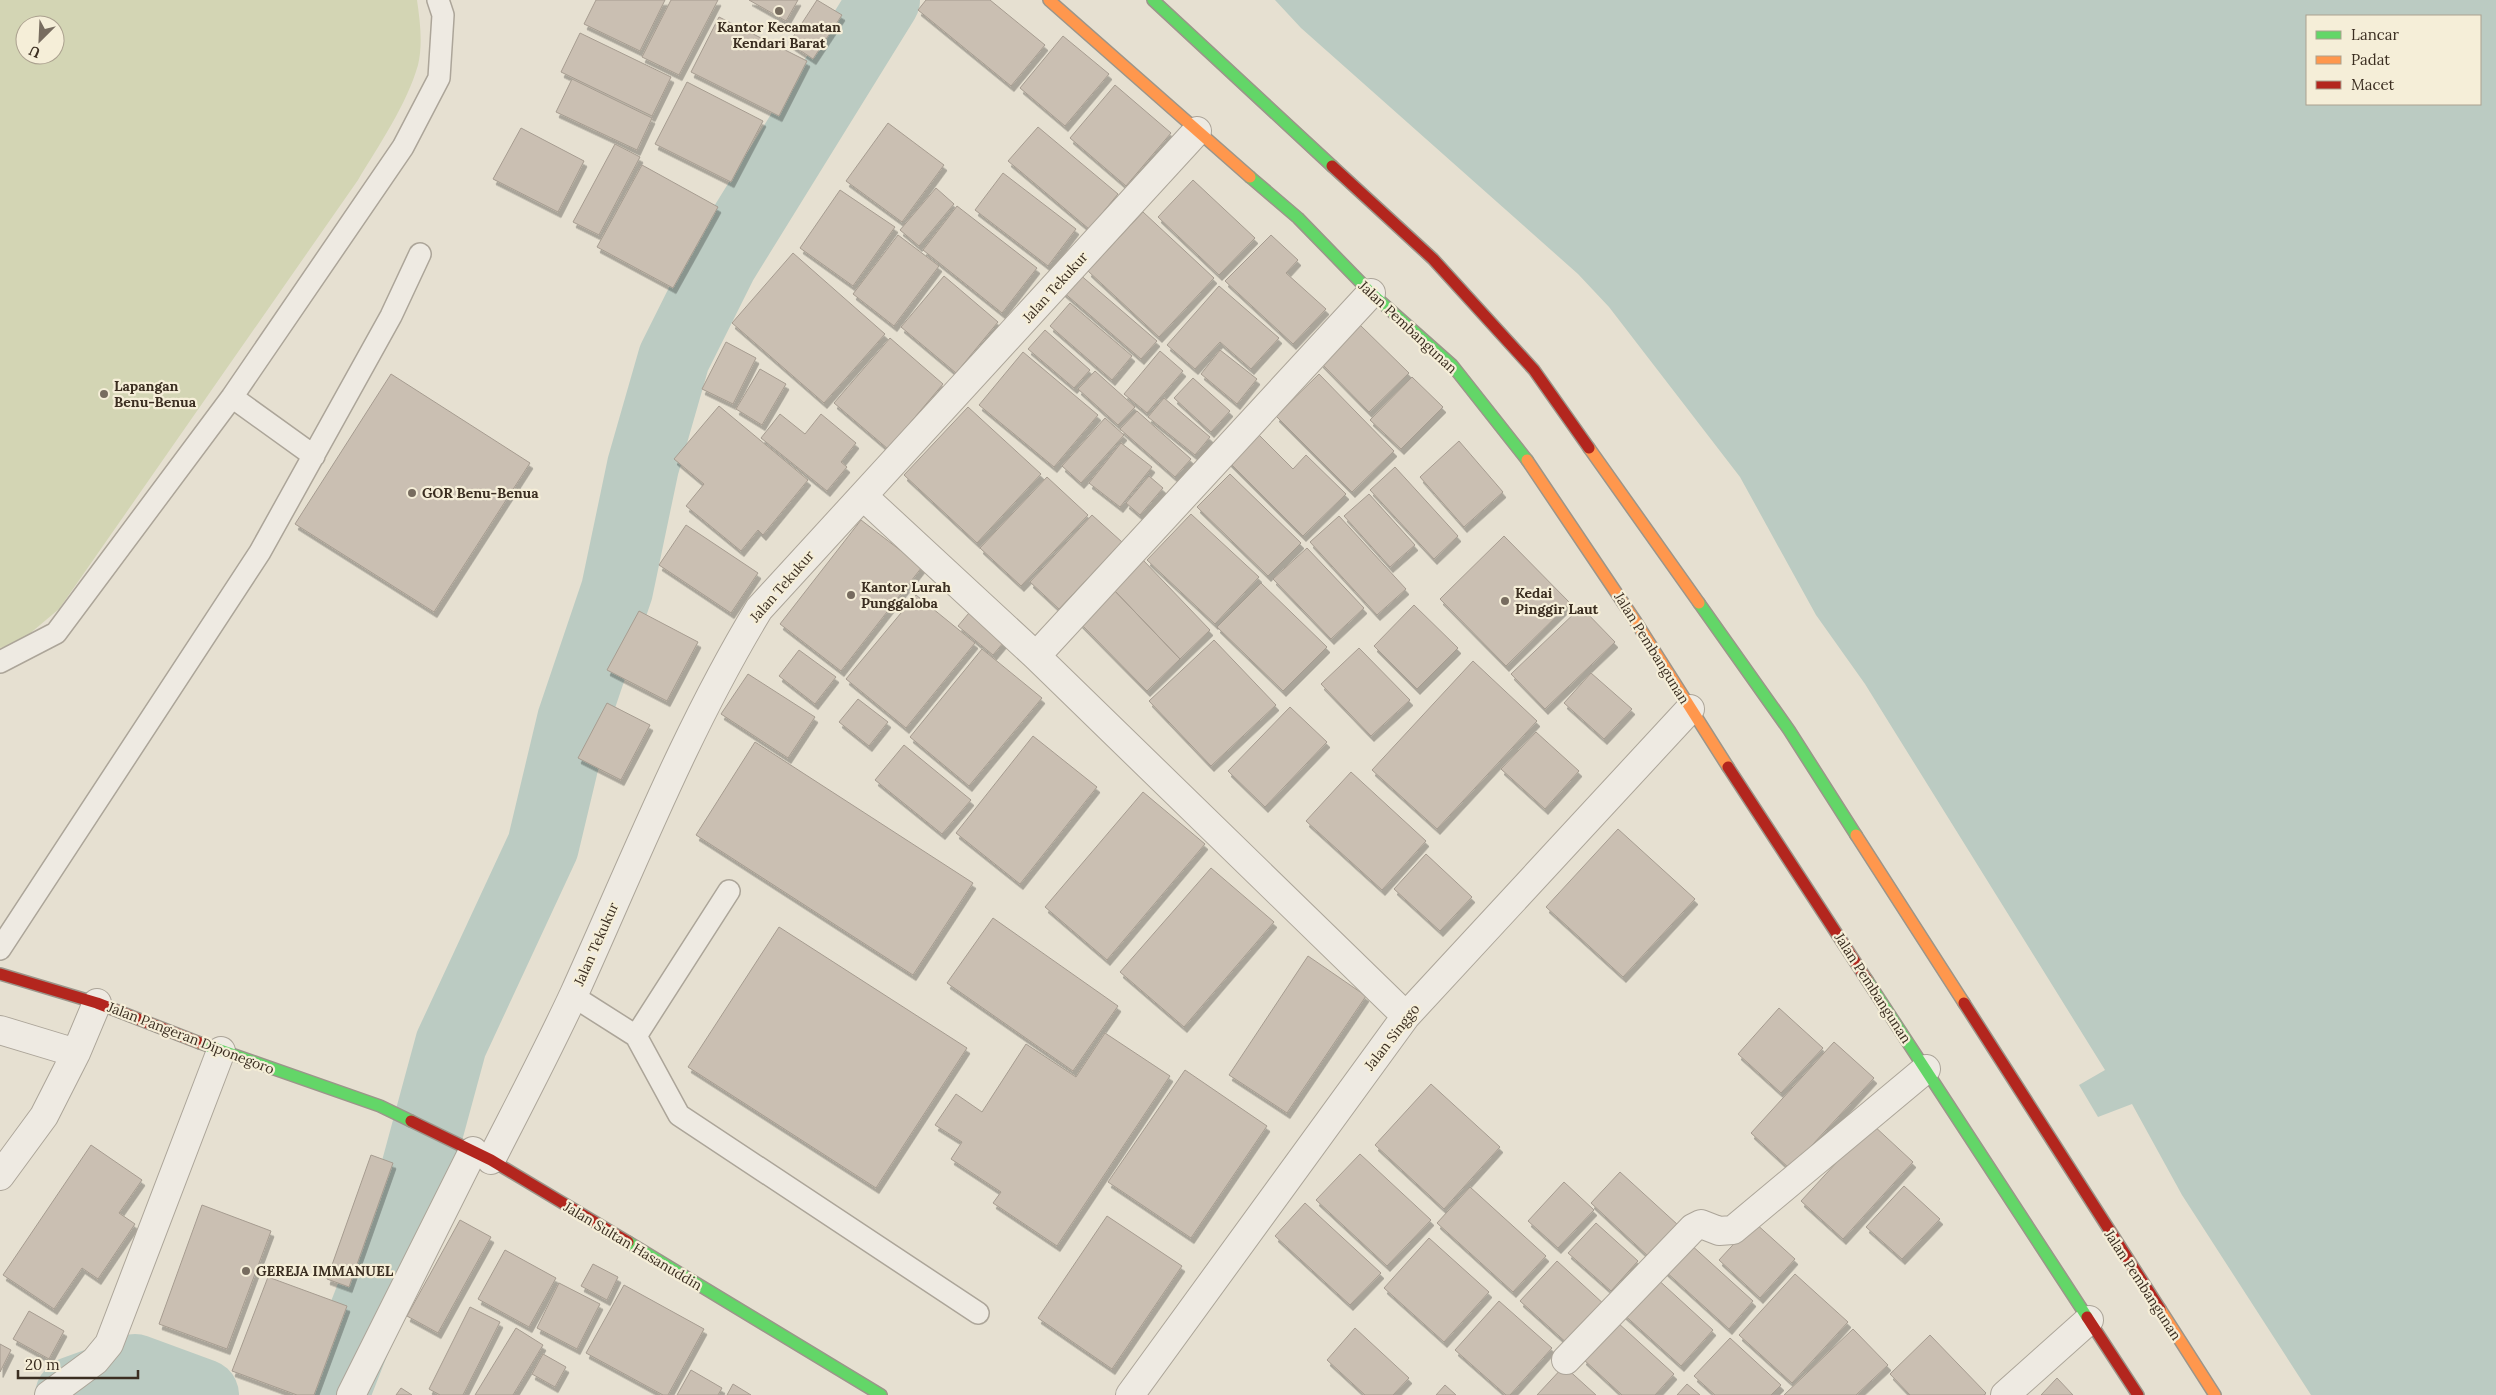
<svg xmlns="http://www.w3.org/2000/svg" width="2496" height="1395" font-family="Lora,serif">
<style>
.green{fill:#d3d5b4;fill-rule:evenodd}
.water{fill:#bbcbc2;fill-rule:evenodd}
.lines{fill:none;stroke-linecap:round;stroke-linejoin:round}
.river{stroke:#bbcbc2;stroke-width:72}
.building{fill:#cabfb2;stroke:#a69c90;filter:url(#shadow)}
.lane-casing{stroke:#aca599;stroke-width:24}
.street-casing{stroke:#aca599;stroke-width:30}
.fast-casing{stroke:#9b958a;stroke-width:14}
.slow-casing{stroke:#9b958a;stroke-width:14}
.jam-casing{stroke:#9b958a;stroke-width:14}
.lane{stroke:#eeeae2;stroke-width:21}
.street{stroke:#eeeae2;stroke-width:28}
.fast{stroke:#63d668;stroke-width:11}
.slow{stroke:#ff974d;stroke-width:11}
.jam{stroke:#b3261e;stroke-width:11}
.poi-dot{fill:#776c5f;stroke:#f5eed8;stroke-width:2}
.labels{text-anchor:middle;stroke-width:4.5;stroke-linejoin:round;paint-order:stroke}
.poi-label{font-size:14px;font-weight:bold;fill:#3b2e21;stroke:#f5eed8;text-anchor:start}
.street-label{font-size:14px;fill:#3b2e21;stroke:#f5eed8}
</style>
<defs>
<filter id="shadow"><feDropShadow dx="3" dy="5.5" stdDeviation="0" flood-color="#0004"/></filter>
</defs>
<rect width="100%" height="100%" fill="#e6e0d1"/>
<!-- green -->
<path class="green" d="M0 0H417C420 21 423 44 418 65 407 104 379 145 358 180L59 609 21 641 0 648ZM25 25H55V55H25Z"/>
<!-- water -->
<path class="water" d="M1275 0H2496V1395H2311L2182 1195 2132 1104 2098 1117 2079 1085 2105 1070 1865 684 1816 615 1740 477 1609 307 1578 274 1301 28ZM2307 16H2480V104H2307Z"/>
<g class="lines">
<!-- river -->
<path class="river" d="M71 1395 74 1392 135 1370 203 1395
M333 1395 407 1206 451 1044 543 846 573 720 617 590 643 466 674 358 722 262 884 0"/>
</g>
<!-- building -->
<path class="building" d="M596 0H665L640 51 584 24Z
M671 0H718L679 75 642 57Z
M749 0H798L786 21Z
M817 0 842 15 813 59 789 43Z
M926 0H990L1045 45 1011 86 918 10Z
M719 17 807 61 779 116 691 72Z
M580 33 671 77 652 116 561 72Z
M1063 36 1109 74 1065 126 1020 88Z
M572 79 652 118 637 150 556 112Z
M687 82 763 121 731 182 655 144Z
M1115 85 1171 133 1126 186 1070 138Z
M888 123 944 165 902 222 846 181Z
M1038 127 1118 194 1089 229 1008 161Z
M521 128 584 161 558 212 493 179Z
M615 144 640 157 599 235 573 222Z
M642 165 718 207 673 288 597 247Z
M1003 173 1076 229 1048 266 975 210Z
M1193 180 1255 238 1219 275 1158 217Z
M936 188 954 204 919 246 900 230Z
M840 190 895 227 853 286 800 248Z
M957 206 1037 268 1002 313 923 250Z
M1143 212 1214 278 1159 337 1088 271Z
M898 235 939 266 894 326 853 294Z
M1271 235 1298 260 1286 273 1326 309 1293 344 1225 281Z
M793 253 885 334 824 403 732 323Z
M1078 273 1157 341 1141 359 1062 291Z
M944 276 998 322 956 373 901 327Z
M1219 286 1279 338 1251 369 1220 342 1195 369 1167 345Z
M1070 303 1132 356 1112 380 1050 326Z
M1359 324 1409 373 1369 412 1320 362Z
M1045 330 1090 370 1074 388 1028 349Z
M890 338 943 384 888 449 834 403Z
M726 342 756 358 733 404 702 389Z
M1220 350 1257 379 1237 404 1201 374Z
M1160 351 1183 371 1147 413 1124 394Z
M1023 352 1098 415 1054 467 979 405Z
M760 369 786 384 762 425 736 409Z
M1095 371 1135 407 1118 425 1078 389Z
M391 374 530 463 434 612 295 524Z
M1319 374 1394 451 1352 492 1276 416Z
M1412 377 1443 407 1401 449 1370 420Z
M1193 378 1230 411 1211 432 1174 398Z
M1164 398 1210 437 1195 455 1148 417Z
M719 406 808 480 763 535 758 530 741 551 686 506 704 484 674 459Z
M968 407 1041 474 977 543 904 475Z
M1137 411 1191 459 1175 477 1120 429Z
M780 414 805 434 821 414 856 443 841 462 847 467 827 491 761 438Z
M1105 418 1124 435 1081 483 1062 466Z
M1257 433 1293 469 1306 455 1346 494 1303 536 1228 461Z
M1459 441 1503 492 1464 527 1420 477Z
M1121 443 1152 467 1120 507 1089 483Z
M1395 467 1458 536 1434 559 1370 490Z
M1230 474 1301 543 1268 576 1197 507Z
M1149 476 1163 488 1140 515 1126 503Z
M1047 477 1088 515 1021 586 980 548Z
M1369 494 1415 545 1390 567 1344 516Z
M1191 514 1259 577 1215 624 1147 560Z
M1092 515 1122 542 1059 609 1030 582Z
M1339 516 1406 589 1377 615 1310 542Z
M861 520 922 567 841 671 780 624Z
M686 525 758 573 731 613 659 565Z
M1504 536 1570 603 1506 666 1440 599Z
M1307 548 1364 608 1331 639 1273 579Z
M1143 560 1210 630 1180 659 1113 589Z
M1261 583 1327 647 1283 691 1217 627Z
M1113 589 1180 659 1147 691 1079 622Z
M916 595 975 643 906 728 846 679Z
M1414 605 1458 648 1417 689 1374 646Z
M974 607 1009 636 993 655 958 626Z
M1581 607 1615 642 1545 709 1511 674Z
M639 611 698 642 667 701 607 670Z
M1214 640 1276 705 1211 766 1149 701Z
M1359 648 1410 700 1371 736 1321 684Z
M982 649 1042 698 969 786 910 737Z
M799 650 836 677 815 704 779 676Z
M1473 661 1537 721 1437 829 1372 770Z
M1591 673 1632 709 1604 739 1564 703Z
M748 674 815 717 788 758 721 714Z
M858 699 888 722 869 746 839 722Z
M607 703 650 725 621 780 578 758Z
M1290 707 1327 742 1265 807 1228 771Z
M1536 732 1579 771 1545 809 1501 769Z
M1033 736 1097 787 1020 884 956 833Z
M755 742 973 883 913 975 696 835Z
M904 745 971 800 942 834 875 780Z
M1351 772 1426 841 1382 890 1306 821Z
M1143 792 1205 844 1107 960 1045 907Z
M1618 829 1695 899 1623 977 1546 907Z
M1426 854 1472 897 1440 931 1394 889Z
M1211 868 1274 922 1184 1027 1120 972Z
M993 918 1118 1006 1073 1071 947 983Z
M779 927 967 1048 876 1188 688 1067Z
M1308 956 1366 996 1287 1113 1229 1075Z
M1779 1008 1823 1048 1781 1093 1738 1054Z
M1105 1033 1170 1076 1057 1246 993 1203 1001 1192 951 1159 962 1142 935 1125 956 1094 982 1112 1026 1044 1076 1077Z
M1834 1042 1874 1078 1790 1169 1751 1133Z
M1185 1070 1267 1126 1191 1238 1108 1182Z
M1431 1084 1500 1147 1444 1209 1375 1145Z
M1872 1124 1913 1162 1843 1239 1801 1201Z
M91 1145 142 1180 119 1213 135 1224 98 1279 82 1268 54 1309 3 1275Z
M1360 1154 1431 1220 1387 1266 1316 1200Z
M371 1155 393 1163 349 1287 327 1279Z
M1620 1172 1678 1225 1649 1257 1591 1203Z
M1564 1182 1594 1210 1558 1248 1528 1221Z
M1904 1186 1940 1219 1902 1259 1866 1227Z
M1470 1187 1546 1256 1513 1292 1437 1223Z
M1305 1203 1381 1273 1350 1305 1275 1236Z
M202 1205 271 1231 227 1349 159 1324Z
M1107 1216 1182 1266 1112 1369 1038 1318Z
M460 1220 491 1237 438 1333 407 1316Z
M1754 1222 1795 1259 1760 1298 1719 1260Z
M1596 1223 1638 1261 1611 1291 1568 1253Z
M1429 1238 1489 1292 1444 1342 1384 1288Z
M1689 1243 1753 1301 1729 1329 1664 1270Z
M505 1250 556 1278 529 1327 478 1299Z
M1557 1261 1606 1306 1569 1345 1520 1301Z
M593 1264 618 1277 607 1300 581 1286Z
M1795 1274 1848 1322 1792 1383 1739 1335Z
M1654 1276 1713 1330 1681 1366 1621 1312Z
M268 1277 347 1306 314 1395H297L232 1371Z
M559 1283 600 1304 577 1349 537 1328Z
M624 1285 704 1329 668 1395H663L586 1353Z
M1499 1301 1552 1348 1510 1395H1506L1455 1350Z
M470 1307 500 1322 463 1395H440L429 1389Z
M29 1311 64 1331 49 1359 13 1339Z
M1617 1322 1674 1374 1655 1395H1622L1583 1359Z
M516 1328 543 1345 513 1395H475Z
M1355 1328 1409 1378 1393 1395H1365L1327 1360Z
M1853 1329 1888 1365 1856 1395H1784Z
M1930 1335 1986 1393 1984 1395H1910L1890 1374Z
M1730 1338 1781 1385 1771 1395H1715L1694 1376Z
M0 1344 11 1350 0 1372Z
M543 1354 566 1367 555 1387 532 1374Z
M1564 1366 1596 1395H1537Z
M691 1370 722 1388 718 1395H677Z
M2057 1378 2073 1395H2041Z
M733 1384 751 1395H727Z
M1687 1384 1700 1395H1677Z
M1445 1385 1456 1395H1436Z
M401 1388 412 1395H396Z"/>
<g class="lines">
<defs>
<path id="lane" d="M232 397 314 456
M0 662 56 633 232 397 403 147 439 78 443 15 438 0
M0 949 260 552 391 316 420 254
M573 996 636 1036 729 891
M636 1036 679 1115 978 1313"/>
<path id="street" d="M863 496 1036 656 1406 1016
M1036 656 1371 293
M0 1030 76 1053
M491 1160C519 1105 548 1050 574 994 633 864 685 731 759 609L1197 131
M0 1176 44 1116 76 1053 97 1003
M1566 1360 1693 1228 1701 1224 1719 1231 1733 1230 1926 1069
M49 1395 95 1361 109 1344 221 1051
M351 1395 473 1151
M1130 1395 1406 1016 1690 709
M2005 1395 2089 1320"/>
<path id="fast" d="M1153 0 1332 166
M1250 177 1298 218 1371 293 1452 365 1527 460
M1699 603 1789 730 1856 835
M1867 980 2087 1317
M200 1043 380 1106 411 1121
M628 1242 881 1395"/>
<path id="slow" d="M1049 0 1250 177
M1589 448 1699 603
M1527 460 1636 622 1728 767
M1856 835 1964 1003
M2160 1309 2215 1395"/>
<path id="jam" d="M1332 166 1433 259 1534 370 1589 448
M1728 767 1867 980
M0 974 97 1003 200 1043
M1964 1003 2160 1309
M411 1121 491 1160 628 1242
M2087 1317 2138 1395"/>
</defs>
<!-- lane casing -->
<use href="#lane" class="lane-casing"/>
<!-- street casing -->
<use href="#street" class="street-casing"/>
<!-- fast casing -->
<use href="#fast" class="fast-casing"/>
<!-- slow casing -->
<use href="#slow" class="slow-casing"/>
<!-- jam casing -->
<use href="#jam" class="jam-casing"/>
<!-- lane -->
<use href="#lane" class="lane"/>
<!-- street -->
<use href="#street" class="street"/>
<!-- fast -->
<use href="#fast" class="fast"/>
<!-- slow -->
<use href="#slow" class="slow"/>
<!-- jam -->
<use href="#jam" class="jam"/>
</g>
<!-- markers -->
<g class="poi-dot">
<circle cx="779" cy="11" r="5"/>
<circle cx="104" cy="394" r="5"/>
<circle cx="412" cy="493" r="5"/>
<circle cx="851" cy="595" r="5"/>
<circle cx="1505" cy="601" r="5"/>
<circle cx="246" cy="1271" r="5"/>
</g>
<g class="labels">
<!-- poi labels -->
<g class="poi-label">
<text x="779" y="32" text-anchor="middle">Kantor Kecamatan<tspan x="779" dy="16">Kendari Barat</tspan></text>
<text x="114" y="391">Lapangan<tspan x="114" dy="16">Benu-Benua</tspan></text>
<text x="422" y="498">GOR Benu-Benua</text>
<text x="861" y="592">Kantor Lurah<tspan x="861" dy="16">Punggaloba</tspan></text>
<text x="1515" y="598">Kedai<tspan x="1515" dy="16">Pinggir Laut</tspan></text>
<text x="256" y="1276">GEREJA IMMANUEL</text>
</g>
<!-- street labels -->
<g class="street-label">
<text transform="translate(1055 287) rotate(-48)" y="5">Jalan Tekukur</text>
<text transform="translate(1408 327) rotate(43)" y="5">Jalan Pembangunan</text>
<text transform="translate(782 586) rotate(-49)" y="5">Jalan Tekukur</text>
<text transform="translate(1652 648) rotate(58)" y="5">Jalan Pembangunan</text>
<text transform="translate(596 944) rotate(-66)" y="5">Jalan Tekukur</text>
<text transform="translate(1873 988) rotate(57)" y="5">Jalan Pembangunan</text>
<text transform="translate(1392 1037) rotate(-52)" y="5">Jalan Singgo</text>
<text transform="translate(191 1038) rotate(21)" y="5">Jalan Pangeran Diponegoro</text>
<text transform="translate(633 1246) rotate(31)" y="5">Jalan Sultan Hasanuddin</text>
<text transform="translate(2143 1285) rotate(57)" y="5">Jalan Pembangunan</text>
</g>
</g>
<!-- legend -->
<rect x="2306" y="15" width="175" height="90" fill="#f5eed8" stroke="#aba18f"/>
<rect x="2316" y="31" width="25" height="8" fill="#63d668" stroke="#aba18f"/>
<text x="2351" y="40" font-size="15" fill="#3b2e21">Lancar</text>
<rect x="2316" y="56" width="25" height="8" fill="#ff974d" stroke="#aba18f"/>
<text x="2351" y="65" font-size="15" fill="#3b2e21">Padat</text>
<rect x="2316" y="81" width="25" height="8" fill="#b3261e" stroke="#aba18f"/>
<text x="2351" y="90" font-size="15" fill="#3b2e21">Macet</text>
<!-- north arrow -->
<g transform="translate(40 40) rotate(204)"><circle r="24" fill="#f5eed8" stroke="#aba18f"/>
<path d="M0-4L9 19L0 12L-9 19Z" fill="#776c5f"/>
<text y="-8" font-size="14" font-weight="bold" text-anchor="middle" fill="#3b2e21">U</text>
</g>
<!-- scale -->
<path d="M18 1370v8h120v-8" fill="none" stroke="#3b2e21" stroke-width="2.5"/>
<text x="25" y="1370" font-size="15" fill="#3b2e21" stroke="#f5eed8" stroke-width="4" paint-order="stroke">20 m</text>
</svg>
